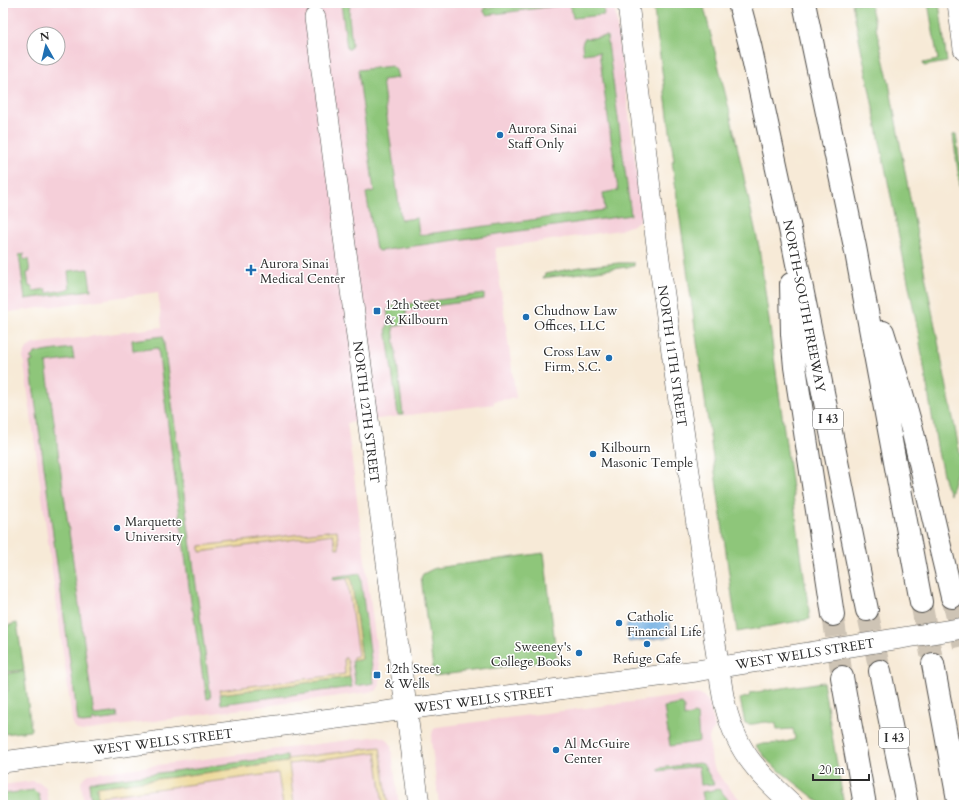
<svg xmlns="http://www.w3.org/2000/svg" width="967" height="808" font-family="Cardo,serif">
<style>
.built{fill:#f5cfd9;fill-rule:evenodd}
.green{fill:#8ec67a;stroke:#5c7852}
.sand{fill:#eeda9e;stroke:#8c8264}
.water{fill:#6dace0;stroke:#4c6c86}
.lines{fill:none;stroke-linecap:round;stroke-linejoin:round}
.motorway-tunnel{stroke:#cec4b5;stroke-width:22;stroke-dasharray:22 11;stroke-linecap:butt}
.tertiary-casing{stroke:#4a4845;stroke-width:22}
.motorway-casing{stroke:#4a4845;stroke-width:24}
.tertiary{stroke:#fff;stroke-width:21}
.motorway{stroke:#fff;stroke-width:22}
.tertiary-bridge-casing{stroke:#4a4845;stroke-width:22;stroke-linecap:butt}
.tertiary-bridge{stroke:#fff;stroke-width:21}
.poi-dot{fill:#1f6fb2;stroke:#fff;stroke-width:1.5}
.labels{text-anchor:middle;stroke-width:3;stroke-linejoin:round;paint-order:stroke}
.shield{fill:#fff;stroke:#6b6b6b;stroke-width:1}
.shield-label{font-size:12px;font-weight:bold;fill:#2b2b2b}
.poi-label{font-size:13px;fill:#2b2b2b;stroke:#fff;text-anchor:start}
.street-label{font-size:13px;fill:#2b2b2b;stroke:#fff}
</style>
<rect width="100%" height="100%" fill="#fff"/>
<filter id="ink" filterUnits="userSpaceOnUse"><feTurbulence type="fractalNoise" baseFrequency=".025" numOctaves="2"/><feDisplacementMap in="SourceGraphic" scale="8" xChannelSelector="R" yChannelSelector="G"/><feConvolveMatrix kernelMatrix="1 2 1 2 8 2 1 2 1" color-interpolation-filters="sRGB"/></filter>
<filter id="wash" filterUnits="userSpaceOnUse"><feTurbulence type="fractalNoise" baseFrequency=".012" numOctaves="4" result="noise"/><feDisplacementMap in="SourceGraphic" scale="16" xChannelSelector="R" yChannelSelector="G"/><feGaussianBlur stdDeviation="0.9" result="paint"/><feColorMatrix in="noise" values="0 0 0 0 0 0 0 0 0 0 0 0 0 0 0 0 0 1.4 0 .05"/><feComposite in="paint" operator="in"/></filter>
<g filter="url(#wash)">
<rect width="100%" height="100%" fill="#f7ead7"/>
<!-- built -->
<path class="built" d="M3 3H614L641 204 642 214 640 220 633 225 620 230 495 248 516 398 494 401V404L347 423 380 674V685L376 691 82 731 77 730 73 726 23 356 27 348 33 344 162 327 158 292 3 313ZM34 34H58V58H34Z
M695 694 702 695 709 702 715 728 710 735 709 738 712 764 723 781 745 805H439L431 740 433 730 437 727Z
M379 736 387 739 391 745 399 805H84L81 782 84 777 89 774Z
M32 781 40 783 46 787 49 805H3V785Z"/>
<!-- green -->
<path class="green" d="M341 3H350L349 16 352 45 350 49H347Z
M545 3H603L604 15 573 18 570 4 487 15 484 12V8L510 4 513 7Z
M653 3H703L730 113 759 247 810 619 737 632 672 161H674Z
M852 3H870L889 83 908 188 961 459 950 494 945 483 938 452 918 331Z
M928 3H939L947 62 924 66 923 63 938 60Z
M607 36 631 215 379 251 376 249 366 193 374 191 358 70 392 66 396 70 398 78 382 80 401 220 417 218 419 235 605 210 603 193 618 190 599 52 583 54 582 44 584 39Z
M956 134 964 193V215L953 135Z
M25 254 23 256 24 260 28 259 30 272 27 273 29 287 32 286 33 291 46 289 47 293 70 289 68 271 88 269 91 290 25 299 19 255Z
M619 263H634V266L543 278 545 274 580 267Z
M484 294V299L406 310 408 324 393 327 403 415H398L386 328 389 323 387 310 392 306Z
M163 336 211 698 207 699 204 679H203L193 610H192L158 348 133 351 132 340Z
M72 348 74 359 46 363 94 715 113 713V714L117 713 118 718 95 721 94 719 92 720V722L82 723 78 721 30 362 33 361 32 359 30 358 35 353Z
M544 553 557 660 434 676 421 578 423 574 435 568Z
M360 573 374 683 356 686 352 661 362 659 351 578 334 580 332 579 333 577Z
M17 623 24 670 6 672 3 655V627Z
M24 671 31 729 30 731 3 734V695L5 694 4 691H8L6 674Z
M350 677 352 687 221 704 220 694Z
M823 682 844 805H823L770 763 756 746 763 744 781 743 794 740 795 738 793 729 777 730 776 724C773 723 769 722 766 722 758 722 753 726 745 723L740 699 750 696V693Z
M682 704 684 706V717L694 714 697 715 699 741 697 742 670 746 664 707Z
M287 756 288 762 97 787 98 800 91 801 89 784 91 782Z
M699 763 703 764 714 784 701 785 699 766 659 771V768Z
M719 789 733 805H705L702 792Z
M34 790 39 795 41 805H3V794Z"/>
<!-- sand -->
<path class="sand" d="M337 530 339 549 336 548 333 534 200 552V546Z
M347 578H351L362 659 352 661 353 657 358 656Z
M344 658H346L348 662 350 677 220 694 219 690 345 674Z
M380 747 388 805H383L376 752 289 764 294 805H283L278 773 102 796V799L98 800 97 787 288 762 287 759Z"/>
<!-- water -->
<path class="water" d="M669 618 672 635 671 637 629 642 628 641 626 625 628 624Z"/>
</g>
<g filter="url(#ink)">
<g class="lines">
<!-- motorway-tunnel -->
<path class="motorway-tunnel" d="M952 597 964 646
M921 602 933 664
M867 610 880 671
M833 615 842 677"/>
<defs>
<path id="tertiary" d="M628 3 656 238 689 472 723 696C734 749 755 770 793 805
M958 3 964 49
M315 18 419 805
M3 762 696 671 808 653"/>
<path id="motorway" d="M739 3 750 45 790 229 867 610
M804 3 855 247 921 602
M791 284 792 334 795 367 833 615
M883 332 901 390 912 429 952 597
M933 664 959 805
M880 671 907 805
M842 677 865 805"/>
</defs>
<!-- tertiary casing -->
<use href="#tertiary" class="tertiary-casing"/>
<!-- motorway casing -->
<use href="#motorway" class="motorway-casing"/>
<!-- tertiary -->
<use href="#tertiary" class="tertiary"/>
<!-- motorway -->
<use href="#motorway" class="motorway"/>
<defs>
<path id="tertiary-bridge" d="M808 653 964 628"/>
</defs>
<!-- tertiary-bridge casing -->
<use href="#tertiary-bridge" class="tertiary-bridge-casing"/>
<!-- tertiary-bridge -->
<use href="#tertiary-bridge" class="tertiary-bridge"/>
</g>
</g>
<!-- markers -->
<g class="poi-dot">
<circle cx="500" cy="135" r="4"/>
<path d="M249 264h4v4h4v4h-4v4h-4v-4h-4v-4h4z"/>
<rect x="373" y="307" width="8" height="8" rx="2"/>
<circle cx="526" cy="317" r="4"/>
<circle cx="609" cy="358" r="4"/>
<circle cx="593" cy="454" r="4"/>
<circle cx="117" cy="528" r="4"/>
<circle cx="619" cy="623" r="4"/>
<circle cx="647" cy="644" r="4"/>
<circle cx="579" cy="653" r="4"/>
<rect x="373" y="671" width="8" height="8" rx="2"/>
<circle cx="556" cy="750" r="4"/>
</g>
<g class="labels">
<!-- shield labels -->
<g class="shield">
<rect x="813" y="409" width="30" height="20" rx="3"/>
<rect x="879" y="728" width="30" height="20" rx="3"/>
</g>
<g class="shield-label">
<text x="828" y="423">I 43</text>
<text x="894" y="742">I 43</text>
</g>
<!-- poi labels -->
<g class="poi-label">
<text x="508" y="133">Aurora Sinai<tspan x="508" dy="15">Staff Only</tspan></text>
<text x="260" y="268">Aurora Sinai<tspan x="260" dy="15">Medical Center</tspan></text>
<text x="385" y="309">12th Steet<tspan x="385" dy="15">&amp; Kilbourn</tspan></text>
<text x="534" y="315">Chudnow Law<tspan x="534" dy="15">Offices, LLC</tspan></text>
<text x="601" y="356" text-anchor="end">Cross Law<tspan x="601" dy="15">Firm, S.C.</tspan></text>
<text x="601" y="452">Kilbourn<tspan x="601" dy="15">Masonic Temple</tspan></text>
<text x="125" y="526">Marquette<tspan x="125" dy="15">University</tspan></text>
<text x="627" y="621">Catholic<tspan x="627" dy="15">Financial Life</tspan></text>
<text x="571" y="651" text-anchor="end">Sweeney's<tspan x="571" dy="15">College Books</tspan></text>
<text x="647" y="663" text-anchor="middle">Refuge Cafe</text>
<text x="385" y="673">12th Steet<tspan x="385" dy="15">&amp; Wells</tspan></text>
<text x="564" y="748">Al McGuire<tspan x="564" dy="15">Center</tspan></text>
</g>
<!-- street labels -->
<g class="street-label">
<text transform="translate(805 306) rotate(79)" y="5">NORTH-SOUTH FREEWAY</text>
<text transform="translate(673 356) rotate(82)" y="5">NORTH 11TH STREET</text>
<text transform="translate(367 412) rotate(83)" y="5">NORTH 12TH STREET</text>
<text transform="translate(805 653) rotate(-9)" y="5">WEST WELLS STREET</text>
<text transform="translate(484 699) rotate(-7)" y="5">WEST WELLS STREET</text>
<text transform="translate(163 741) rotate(-7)" y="5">WEST WELLS STREET</text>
</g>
</g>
<!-- margin -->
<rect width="967" height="808" fill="none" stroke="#fff" stroke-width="16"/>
<!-- north arrow -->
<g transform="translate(46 46) rotate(352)"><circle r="19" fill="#ffffff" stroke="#aaaaaa"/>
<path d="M0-3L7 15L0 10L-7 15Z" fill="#1f6fb2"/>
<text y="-6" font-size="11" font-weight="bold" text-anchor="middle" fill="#2b2b2b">N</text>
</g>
<!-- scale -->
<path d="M813 774v6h56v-6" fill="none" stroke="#2b2b2b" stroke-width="2"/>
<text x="819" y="774" font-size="12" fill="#2b2b2b" stroke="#ffffff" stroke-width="3" paint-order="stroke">20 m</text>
</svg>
